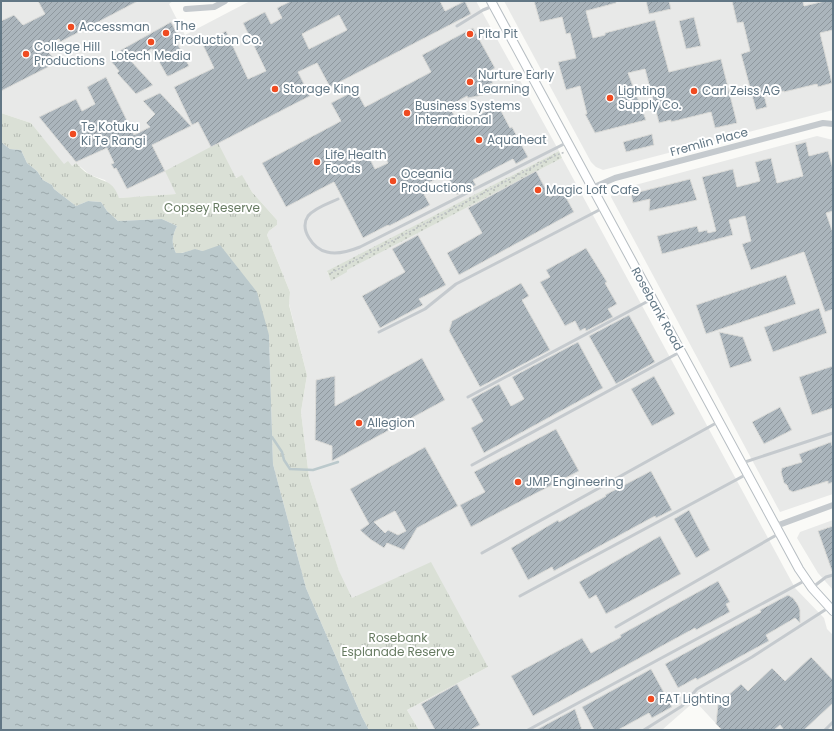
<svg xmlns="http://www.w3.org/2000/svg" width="834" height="731" font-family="Poppins,sans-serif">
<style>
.built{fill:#e8e9e8}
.grass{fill:url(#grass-dots)}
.park{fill:url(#park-tufts)}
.water{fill:url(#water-ripples)}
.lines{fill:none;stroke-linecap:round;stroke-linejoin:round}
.stream{stroke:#bbc9cc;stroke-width:2.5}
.building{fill:url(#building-hatch);stroke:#dcdcd9;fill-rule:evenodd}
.secondary-casing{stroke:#b7bec3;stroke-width:10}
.path{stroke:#bdc1c4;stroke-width:1.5;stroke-dasharray:2 2;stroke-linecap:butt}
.service{stroke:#c5cace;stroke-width:3}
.minor{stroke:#c5cace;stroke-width:6}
.secondary{stroke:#fff;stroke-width:8}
.poi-dot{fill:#f04b21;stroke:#fff;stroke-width:1.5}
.labels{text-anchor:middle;stroke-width:4;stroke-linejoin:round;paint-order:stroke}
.poi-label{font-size:12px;fill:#627785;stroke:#fff;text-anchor:start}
.street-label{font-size:12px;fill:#627785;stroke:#fff}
.park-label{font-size:12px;fill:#677b62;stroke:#fff}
</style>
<defs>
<pattern id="grass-dots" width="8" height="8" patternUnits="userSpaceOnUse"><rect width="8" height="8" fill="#dae0d6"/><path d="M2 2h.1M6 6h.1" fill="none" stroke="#b4bab3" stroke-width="1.8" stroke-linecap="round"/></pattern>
<pattern id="park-tufts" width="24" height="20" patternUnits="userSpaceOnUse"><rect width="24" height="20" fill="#dae0d6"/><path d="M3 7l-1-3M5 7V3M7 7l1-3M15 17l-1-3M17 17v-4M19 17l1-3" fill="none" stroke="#b4bab3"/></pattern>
<pattern id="water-ripples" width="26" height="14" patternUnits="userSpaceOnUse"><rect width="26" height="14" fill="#bbc9cc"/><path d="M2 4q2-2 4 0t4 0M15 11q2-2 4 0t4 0" fill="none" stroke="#9ba8ab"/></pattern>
<pattern id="building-hatch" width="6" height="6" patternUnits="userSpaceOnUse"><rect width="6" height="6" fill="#abb5bc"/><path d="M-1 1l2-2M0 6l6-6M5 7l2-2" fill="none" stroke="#8f989e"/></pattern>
</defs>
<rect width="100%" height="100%" fill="#fafaf7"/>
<!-- built -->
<path class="built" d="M1 1H173L169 4 185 35 250 1H476L559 151 327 272 331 280 346 270 562 158 795 588 824 618 827 629 833 635V730H722L695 701 662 730H419L407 710 488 667 348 600 309 477 301 412 307 375 289 304 290 292 267 235 269 231 277 225V220L252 192 242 176 177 194 119 198 105 180 90 175 76 163 72 166 64 165 31 123 1 113Z
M504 1H833V110L603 170 596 167 591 162Z
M817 136 833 140V494L780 512 611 197 613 191Z
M833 520V590L818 573 797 538 800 532Z"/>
<!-- grass -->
<path class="grass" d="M559 151 562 158 347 270V272L331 281 327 271Z"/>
<!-- park -->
<path class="park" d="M1 113 31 123 64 164 68 161 72 166 76 163C80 167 85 173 91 175 105 183 113 180 119 198L176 194 165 171 218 143 236 178 242 175 252 192 277 220V225L269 231 267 235 290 292 289 305 307 375 301 412 309 477 339 571 352 598 431 562 488 667 407 710 419 730H369L362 717 306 588 273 464 269 335 203 251C191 247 188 254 176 253 171 243 172 236 177 226L162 219 118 221 107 211 101 202 88 201 76 206 54 189 52 185 43 180 37 171 27 163 21 150 10 149 1 142Z"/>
<!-- water -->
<path class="water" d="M1 142 10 149 21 150 27 163 37 171 43 180 52 185 54 189 76 206 88 201 101 202 107 211 118 221 162 219 177 226C172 236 171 243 176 253H182L195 249 203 251 220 245 257 292 269 335 273 464 306 588 362 717 369 730H1Z"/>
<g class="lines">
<!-- stream -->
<path class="stream" d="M272 437 282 452 284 460 290 469 313 470 338 462"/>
</g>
<!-- building -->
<path class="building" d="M38 1H138L60 42 59 39 43 47 58 62 1 91V21L14 15 23 25 45 14Z
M291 1H440L445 11 465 1 471 14 330 87 317 63 298 72 310 96 211 147 198 122 192 125 174 87 214 68 202 43 226 31 248 79 266 71 243 23 265 12 271 24 282 18 277 8ZM339 15 347 30 309 49 302 34Z
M534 1H616V3L586 11 593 38 605 35V33L655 20 669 72 721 59 737 123 715 128 711 112 671 122V120L659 123 645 69 628 73 646 120 595 133 585 114H587L580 86 566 90 558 62 576 58 570 33 566 34 562 17 540 22Z
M646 1H669L671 9 649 14Z
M732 1H803L804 6 825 1H833V30L820 33 832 83 818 87 817 84 784 92V91L764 95 767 107 756 110 741 54 750 51 743 22 737 23Z
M694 17 701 46 686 49 679 21Z
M171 22 178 35 174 37 189 66 169 76H167L152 49 130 60 153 85 136 94 117 73 119 71 110 60 121 50Z
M473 28 495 68 487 73 493 83 487 85 488 86 481 93 483 95 468 98 467 96 449 106 459 124 456 127 498 105 510 128 512 127 528 157 516 164 513 159 484 174 473 180 476 185 457 195 446 174 420 187 430 205 389 226 388 225 363 238 334 182 286 207 262 163 341 121 331 103 356 90 365 107 431 72 422 55ZM380 149 388 163 375 169 368 155Z
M106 77 134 135 150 127 146 123 155 114 143 101 160 93 191 126 152 145 165 171 127 189 116 168 114 169 111 164 114 163 107 148 76 162 39 117 76 99 82 111 95 104 87 87Z
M652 134 654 145 626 152 623 142Z
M806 142 809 156 828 151 833 169V211L826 213 833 233V309L825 312 804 252 751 270 742 244 751 241 745 216 729 220 733 235 662 254 657 236 697 226 699 232 707 230 708 233 716 231 702 177 733 169 737 187 760 181 755 162 771 158 777 183 803 176 795 145Z
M536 171 550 197 562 190 574 212 459 275 447 253 482 233 468 208Z
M690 179 697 200 649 211 650 199 633 203 631 194Z
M418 235 446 285 419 299 423 305 380 328 362 296 405 272 392 249Z
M586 248 607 282 605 283 617 304 608 309 613 317 586 331 585 328 580 331 575 321 565 326 540 282 550 277 546 270Z
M786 275 796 304 706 334 696 305Z
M521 283 529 296 522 300 550 350 480 387 449 331 452 321Z
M819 308 827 333 773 352 764 327Z
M629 315 655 362 616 384 589 336Z
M719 332 743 337 752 361 730 368Z
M578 342 603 388 484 453 471 428 483 421 471 399 499 384 511 406 524 399 512 377Z
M422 358 445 400 332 461V446L315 440 316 380 335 376V406Z
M833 366V408L812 415 799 377Z
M654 376 675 414 652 426 631 389Z
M780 407 792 430 764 444 752 422Z
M556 429 579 471 471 527 460 505 485 492 474 472Z
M831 442 833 449V482L828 484V481L793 492 789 490 787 485 784 483 781 472 782 468 802 462 799 454Z
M425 447 458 506 417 528 404 550 387 543 384 548 370 539 360 530 369 524 350 489ZM395 511 406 531 398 535 388 530 385 533 374 522Z
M651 471 672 510 656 518 655 516 554 571 552 567 528 580 511 548 558 520 559 522 606 496 605 495Z
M689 510 710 550 696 558 674 519Z
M833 526V571H832L818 531Z
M660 536 681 574 606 614 596 595 589 599 579 582Z
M718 581 730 602 726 604 730 612 696 630 695 628 533 716 511 676 582 638 591 653 621 637 620 635Z
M788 595 793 598 798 605 800 610V623L795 618 766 635 769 641 697 680 696 678 678 688 665 664 761 612 760 610Z
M811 657 833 680V703L804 730H784L780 725 774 730H722L716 724 718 704 741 684 748 691 772 668 785 681Z
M651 669 672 707 652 718 649 713 618 730H594L582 707Z
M457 684 480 725 470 730H435L421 704Z
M575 709 582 730H536Z"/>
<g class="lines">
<defs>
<path id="secondary" d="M491 1 799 569 812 588 833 611"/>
</defs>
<!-- secondary casing -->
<use href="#secondary" class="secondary-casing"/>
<!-- path -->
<path class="path" d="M331 273 554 156 565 152"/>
<!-- service -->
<path class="service" d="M457 26 483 10 493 6
M338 199C329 203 314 208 308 216 299 229 313 249 327 252 337 255 350 251 360 247L566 143
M379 332 425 309 456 284 603 208
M468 397 652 299
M742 463 833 433
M472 465 680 352
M482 553 718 422
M813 587 826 577 833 575
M520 596 747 474
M616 627 780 533
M528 730 806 580
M644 730 682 706 697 689 752 657 828 608
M825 730 833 722"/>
<!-- minor -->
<path class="minor" d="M186 9 214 7 225 1
M592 188 615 178 823 123 833 124
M776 526 833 505"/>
<!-- secondary -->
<use href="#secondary" class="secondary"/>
</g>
<!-- markers -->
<g class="poi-dot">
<circle cx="71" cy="27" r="4"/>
<circle cx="166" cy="33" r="4"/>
<circle cx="470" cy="34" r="4"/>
<circle cx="151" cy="42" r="4"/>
<circle cx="26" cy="54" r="4"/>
<circle cx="470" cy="82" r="4"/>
<circle cx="275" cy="89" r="4"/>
<circle cx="694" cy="91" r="4"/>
<circle cx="610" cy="98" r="4"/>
<circle cx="407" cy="113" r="4"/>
<circle cx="73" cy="134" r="4"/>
<circle cx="479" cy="140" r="4"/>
<circle cx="317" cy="162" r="4"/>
<circle cx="393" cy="181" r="4"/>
<circle cx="538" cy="190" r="4"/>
<circle cx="359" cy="423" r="4"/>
<circle cx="518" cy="482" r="4"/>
<circle cx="651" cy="699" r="4"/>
</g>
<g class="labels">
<!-- poi labels -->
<g class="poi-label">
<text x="174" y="30">The<tspan x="174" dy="14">Production Co.</tspan></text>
<text x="79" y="31">Accessman</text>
<text x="478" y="38">Pita Pit</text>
<text x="34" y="51">College Hill<tspan x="34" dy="14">Productions</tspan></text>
<text x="151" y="60" text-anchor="middle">Lotech Media</text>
<text x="478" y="79">Nurture Early<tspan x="478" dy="14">Learning</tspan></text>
<text x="283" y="93">Storage King</text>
<text x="618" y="95">Lighting<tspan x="618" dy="14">Supply Co.</tspan></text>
<text x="702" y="95">Carl Zeiss AG</text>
<text x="415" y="110">Business Systems<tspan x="415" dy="14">International</tspan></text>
<text x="81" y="131">Te Kotuku<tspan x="81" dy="14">Ki Te Rangi</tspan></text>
<text x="487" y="144">Aquaheat</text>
<text x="325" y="159">Life Health<tspan x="325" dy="14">Foods</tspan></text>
<text x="401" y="178">Oceania<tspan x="401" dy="14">Productions</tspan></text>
<text x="546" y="194">Magic Loft Cafe</text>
<text x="367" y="427">Allegion</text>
<text x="526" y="486">JMP Engineering</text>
<text x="659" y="703">FAT Lighting</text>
</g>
<!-- street labels -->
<g class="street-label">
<text transform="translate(709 142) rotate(-15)" y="4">Fremlin Place</text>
<text transform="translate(657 309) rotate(61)" y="4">Rosebank Road</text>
</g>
<!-- park labels -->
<g class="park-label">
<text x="212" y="212">Copsey Reserve</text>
<text x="398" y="642">Rosebank<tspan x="398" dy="14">Esplanade Reserve</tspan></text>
</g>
</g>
<!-- border -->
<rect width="834" height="731" fill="none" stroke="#627785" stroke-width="4"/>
</svg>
